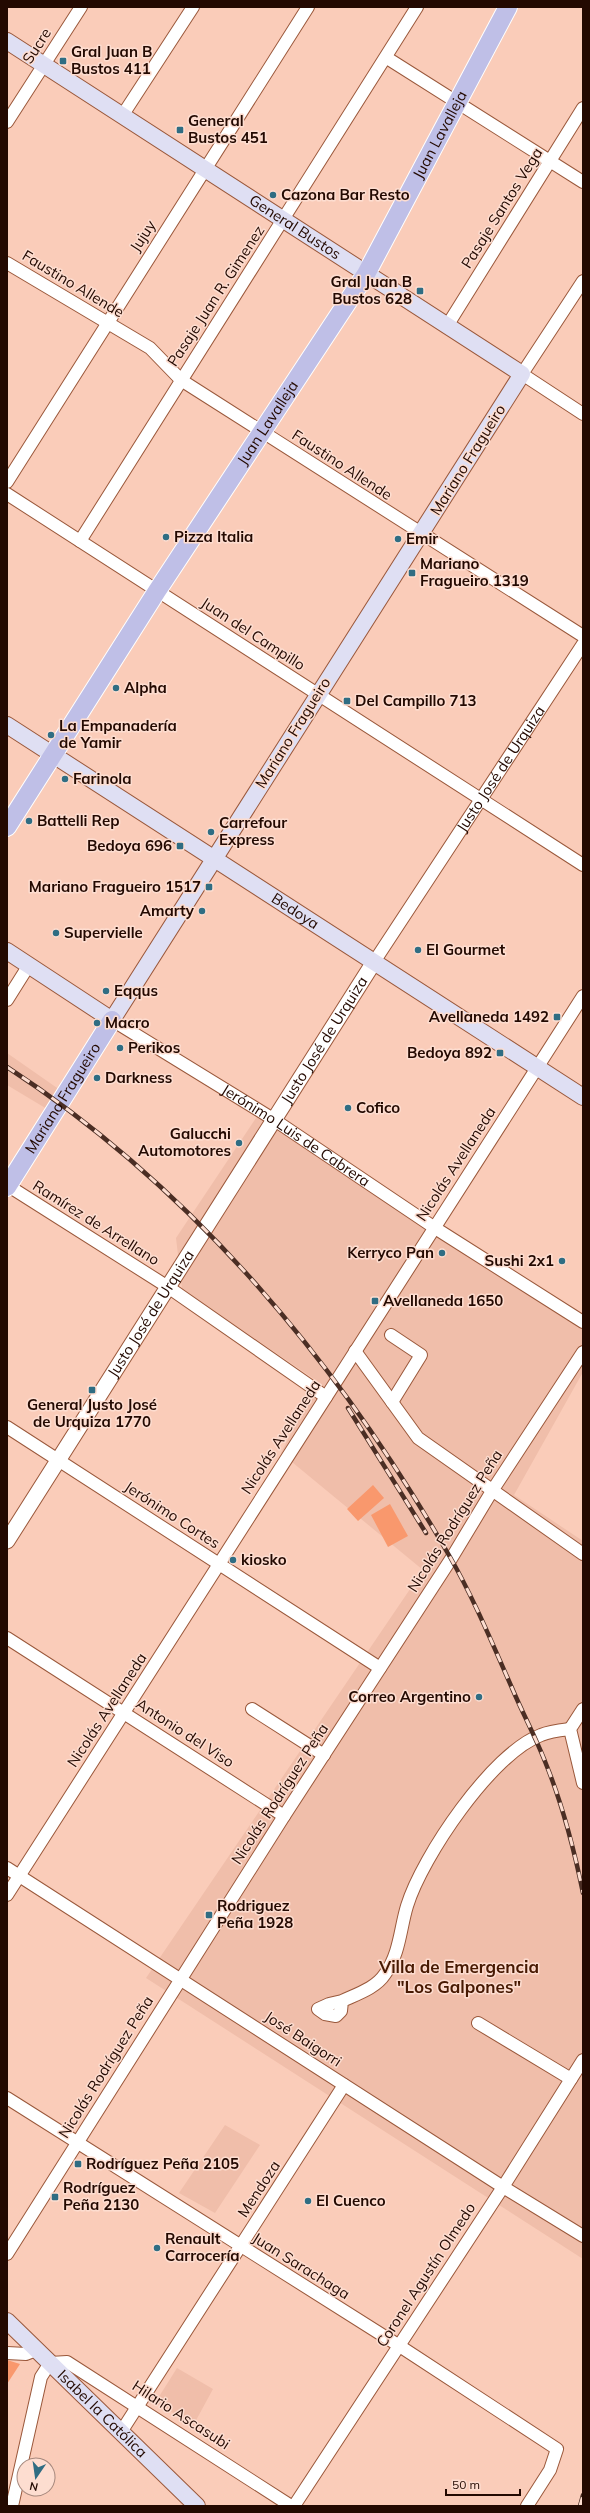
<svg xmlns="http://www.w3.org/2000/svg" width="590" height="2513" font-family="Mulish,sans-serif">
<style>
.built{fill:#f0beaa}
.green{fill:#f9986d}
.lines{fill:none;stroke-linecap:round;stroke-linejoin:round}
.minor-casing{stroke:#9a583b;stroke-width:14}
.tertiary-casing{stroke:#9a583b;stroke-width:17}
.secondary-casing{stroke:#9a583b;stroke-width:18}
.primary-casing{stroke:#fff;stroke-width:20}
.minor{stroke:#fff;stroke-width:12}
.tertiary{stroke:#fff;stroke-width:15}
.secondary{stroke:#dfdff3;stroke-width:16}
.primary{stroke:#bfbfe7;stroke-width:18}
.rail-casing{stroke:#4b2e24;stroke-width:4.5}
.rail{stroke:#fdddd0;stroke-width:3;stroke-dasharray:9;stroke-linecap:butt}
.poi-dot{fill:#2f6d83;stroke:#fdddd0;stroke-width:1.5}
.labels{text-anchor:middle;stroke-width:3;stroke-linejoin:round;paint-order:stroke}
.street-label{font-size:15px;fill:#230901;stroke:#fdddd0}
.poi-label{font-size:15px;font-weight:bold;fill:#230901;stroke:#fdddd0;text-anchor:start}
.quarter-label{font-size:17px;font-weight:bold;fill:#471902;stroke:#fdddd0}
</style>
<rect width="100%" height="100%" fill="#faccb9"/>
<!-- built -->
<path class="built" d="M7 1053 60 1090 47 1109 7 1085Z
M260 1112 583 1320V1372L514 1495 583 1541V2259L146 1978 423 1570 281 1453 317 1381 182 1289 176 1238Z
M225 2125 260 2145 215 2213 179 2193Z
M177 2368 213 2389 194 2424 155 2403Z"/>
<!-- green -->
<path class="green" d="M373 1485 384 1498 358 1521 347 1509Z
M390 1504 408 1536 388 1547 371 1515Z
M7 2360 20 2364 7 2384Z"/>
<g class="lines">
<defs>
<g id="minor">
<path d="M387 58 583 182"/>
<path d="M122 116 193 7"/>
<path d="M7 122 81 7"/>
<path d="M7 263 150 348 181 380 583 636"/>
<path d="M583 281 522 374 583 414"/>
<path d="M447 326 583 108"/>
<path d="M7 482 308 7"/>
<path d="M7 494 583 865"/>
<path d="M80 541 417 7"/>
<path id="s1" d="M374 962 583 644"/>
<path d="M7 1000 29 965"/>
<path id="s2" d="M112 1020 273 1119 435 1228 583 1322"/>
<path d="M7 1185 168 1287 326 1397"/>
<path d="M391 1335 421 1355 392 1402"/>
<path d="M355 1351 418 1438 583 1554"/>
<path d="M7 1427 380 1668"/>
<path d="M7 1638 284 1816"/>
<path d="M252 1709 324 1755"/>
<path d="M583 1709 570 1729 583 1783"/>
<path d="M7 1868 503 2187 583 2236"/>
<path d="M7 1895 583 996"/>
<path d="M342 2001 329 2004 318 2009 325 2014 336 2016 341 2011 342 2001C357 1994 376 1988 385 1974 400 1953 400 1929 407 1906 422 1857 492 1753 541 1735 550 1731 561 1730 570 1729"/>
<path d="M478 2023 571 2079"/>
<path d="M7 2098 398 2345 557 2449 550 2470 527 2506"/>
<path d="M7 2254 284 1816 451 1559 492 1491 583 1352"/>
<path d="M7 2353 26 2354 36 2350"/>
<path d="M121 2432 344 2085"/>
<path d="M12 2506 41 2377 50 2363 67 2362 291 2506"/>
<path d="M294 2506 503 2187 583 2060"/>
</g>
<g id="tertiary">
<path id="s3" d="M7 1541 374 962"/>
</g>
<g id="secondary">
<path id="s4" d="M7 41 522 374 112 1020 7 951"/>
<path id="s5" d="M7 725 583 1097"/>
<path id="s6" d="M7 2321 197 2506"/>
</g>
<g id="primary">
<path id="s7" d="M7 827 157 591 366 274 508 7"/>
<path id="s8" d="M7 1187 112 1020"/>
</g>
</defs>
<!-- minor casing -->
<use href="#minor" class="minor-casing"/>
<!-- tertiary casing -->
<use href="#tertiary" class="tertiary-casing"/>
<!-- secondary casing -->
<use href="#secondary" class="secondary-casing"/>
<!-- primary casing -->
<use href="#primary" class="primary-casing"/>
<!-- minor -->
<use href="#minor" class="minor"/>
<!-- tertiary -->
<use href="#tertiary" class="tertiary"/>
<!-- secondary -->
<use href="#secondary" class="secondary"/>
<!-- primary -->
<use href="#primary" class="primary"/>
<defs>
<path id="rail" d="M7 1067C194 1189 340 1365 450 1557 474 1599 493 1645 512 1688 523 1714 536 1738 546 1764 563 1806 574 1849 583 1893
M348 1408 426 1533
M580 2506 583 2495"/>
</defs>
<!-- rail casing -->
<use href="#rail" class="rail-casing"/>
<!-- rail -->
<use href="#rail" class="rail"/>
</g>
<!-- markers -->
<g class="poi-dot">
<rect x="59" y="57" width="8" height="8" rx="2"/>
<rect x="176" y="126" width="8" height="8" rx="2"/>
<circle cx="273" cy="195" r="4"/>
<rect x="416" y="287" width="8" height="8" rx="2"/>
<circle cx="166" cy="537" r="4"/>
<circle cx="398" cy="539" r="4"/>
<rect x="408" y="569" width="8" height="8" rx="2"/>
<circle cx="116" cy="688" r="4"/>
<rect x="343" y="697" width="8" height="8" rx="2"/>
<circle cx="51" cy="735" r="4"/>
<circle cx="65" cy="779" r="4"/>
<circle cx="29" cy="821" r="4"/>
<circle cx="211" cy="832" r="4"/>
<rect x="176" y="842" width="8" height="8" rx="2"/>
<rect x="205" y="883" width="8" height="8" rx="2"/>
<circle cx="202" cy="911" r="4"/>
<circle cx="56" cy="933" r="4"/>
<circle cx="418" cy="950" r="4"/>
<circle cx="106" cy="991" r="4"/>
<rect x="553" y="1013" width="8" height="8" rx="2"/>
<circle cx="97" cy="1023" r="4"/>
<circle cx="120" cy="1048" r="4"/>
<rect x="496" y="1049" width="8" height="8" rx="2"/>
<circle cx="97" cy="1078" r="4"/>
<circle cx="348" cy="1108" r="4"/>
<circle cx="239" cy="1143" r="4"/>
<circle cx="442" cy="1253" r="4"/>
<circle cx="562" cy="1261" r="4"/>
<rect x="371" y="1297" width="8" height="8" rx="2"/>
<rect x="88" y="1386" width="8" height="8" rx="2"/>
<circle cx="233" cy="1560" r="4"/>
<circle cx="479" cy="1697" r="4"/>
<rect x="205" y="1911" width="8" height="8" rx="2"/>
<rect x="74" y="2160" width="8" height="8" rx="2"/>
<rect x="51" y="2193" width="8" height="8" rx="2"/>
<circle cx="308" cy="2201" r="4"/>
<circle cx="157" cy="2248" r="4"/>
</g>
<g class="labels">
<!-- street labels -->
<g class="street-label">
<text transform="translate(37 46) rotate(-57)" y="5">Sucre</text>
<text dy="5" stroke="none"><textPath href="#s7" startOffset="817">Juan Lavalleja</textPath></text>
<text transform="translate(502 208) rotate(-58)" y="5">Pasaje Santos Vega</text>
<text dy="5" stroke="none"><textPath href="#s4" startOffset="343">General Bustos</textPath></text>
<text transform="translate(143 236) rotate(-57)" y="5">Jujuy</text>
<text transform="translate(73 284) rotate(31)" y="5">Faustino Allende</text>
<text transform="translate(216 296) rotate(-57)" y="5">Pasaje Juan R. Gimenez</text>
<text dy="5" stroke="none"><textPath href="#s7" startOffset="481">Juan Lavalleja</textPath></text>
<text transform="translate(468 460) rotate(-58)" y="5">Mariano Fragueiro</text>
<text transform="translate(342 465) rotate(33)" y="5">Faustino Allende</text>
<text transform="translate(253 634) rotate(33)" y="5">Juan del Campillo</text>
<text transform="translate(293 733) rotate(-58)" y="5">Mariano Fragueiro</text>
<text dy="5" stroke="none"><textPath href="#s1" startOffset="231">Justo José de Urquiza</textPath></text>
<text dy="5" stroke="none"><textPath href="#s5" startOffset="343">Bedoya</textPath></text>
<text dy="5" stroke="none"><textPath href="#s3" startOffset="593">Justo José de Urquiza</textPath></text>
<text dy="5" stroke="none"><textPath href="#s8" startOffset="105">Mariano Fragueiro</textPath></text>
<text dy="5" stroke="none"><textPath href="#s2" startOffset="217">Jerónimo Luis de Cabrera</textPath></text>
<text transform="translate(456 1164) rotate(-57)" y="5">Nicolás Avellaneda</text>
<text transform="translate(96 1223) rotate(32)" y="5">Ramírez de Arrellano</text>
<text dy="5" stroke="none"><textPath href="#s3" startOffset="269">Justo José de Urquiza</textPath></text>
<text transform="translate(281 1437) rotate(-57)" y="5">Nicolás Avellaneda</text>
<text transform="translate(172 1515) rotate(33)" y="5">Jerónimo Cortes</text>
<text transform="translate(455 1521) rotate(-58)" y="5">Nicolás Rodríguez Peña</text>
<text transform="translate(107 1710) rotate(-57)" y="5">Nicolás Avellaneda</text>
<text transform="translate(185 1733) rotate(33)" y="5">Antonio del Viso</text>
<text transform="translate(280 1794) rotate(-57)" y="5">Nicolás Rodríguez Peña</text>
<text transform="translate(303 2039) rotate(33)" y="5">José Baigorri</text>
<text transform="translate(106 2067) rotate(-58)" y="5">Nicolás Rodríguez Peña</text>
<text transform="translate(259 2189) rotate(-57)" y="5">Mendoza</text>
<text transform="translate(301 2266) rotate(32)" y="5">Juan Sarachaga</text>
<text transform="translate(426 2275) rotate(-57)" y="5">Coronel Agustín Olmedo</text>
<text dy="5" stroke="none"><textPath href="#s6" startOffset="133">Isabel la Católica</textPath></text>
<text transform="translate(181 2415) rotate(33)" y="5">Hilario Ascasubi</text>
</g>
<!-- poi labels -->
<g class="poi-label">
<text x="71" y="57">Gral Juan B<tspan x="71" dy="17">Bustos 411</tspan></text>
<text x="188" y="126">General<tspan x="188" dy="17">Bustos 451</tspan></text>
<text x="281" y="200">Cazona Bar Resto</text>
<text x="412" y="287" text-anchor="end">Gral Juan B<tspan x="412" dy="17">Bustos 628</tspan></text>
<text x="174" y="542">Pizza Italia</text>
<text x="406" y="544">Emir</text>
<text x="420" y="569">Mariano<tspan x="420" dy="17">Fragueiro 1319</tspan></text>
<text x="124" y="693">Alpha</text>
<text x="355" y="706">Del Campillo 713</text>
<text x="59" y="731">La Empanadería<tspan x="59" dy="17">de Yamir</tspan></text>
<text x="73" y="784">Farinola</text>
<text x="37" y="826">Battelli Rep</text>
<text x="219" y="828">Carrefour<tspan x="219" dy="17">Express</tspan></text>
<text x="172" y="851" text-anchor="end">Bedoya 696</text>
<text x="201" y="892" text-anchor="end">Mariano Fragueiro 1517</text>
<text x="194" y="916" text-anchor="end">Amarty</text>
<text x="64" y="938">Supervielle</text>
<text x="426" y="955">El Gourmet</text>
<text x="114" y="996">Eqqus</text>
<text x="549" y="1022" text-anchor="end">Avellaneda 1492</text>
<text x="105" y="1028">Macro</text>
<text x="128" y="1053">Perikos</text>
<text x="492" y="1058" text-anchor="end">Bedoya 892</text>
<text x="105" y="1083">Darkness</text>
<text x="356" y="1113">Cofico</text>
<text x="231" y="1139" text-anchor="end">Galucchi<tspan x="231" dy="17">Automotores</tspan></text>
<text x="434" y="1258" text-anchor="end">Kerryco Pan</text>
<text x="554" y="1266" text-anchor="end">Sushi 2x1</text>
<text x="383" y="1306">Avellaneda 1650</text>
<text x="92" y="1410" text-anchor="middle">General Justo José<tspan x="92" dy="17">de Urquiza 1770</tspan></text>
<text x="241" y="1565">kiosko</text>
<text x="471" y="1702" text-anchor="end">Correo Argentino</text>
<text x="217" y="1911">Rodriguez<tspan x="217" dy="17">Peña 1928</tspan></text>
<text x="86" y="2169">Rodríguez Peña 2105</text>
<text x="63" y="2193">Rodríguez<tspan x="63" dy="17">Peña 2130</tspan></text>
<text x="316" y="2206">El Cuenco</text>
<text x="165" y="2244">Renault<tspan x="165" dy="17">Carrocería</tspan></text>
</g>
<!-- quarter labels -->
<g class="quarter-label">
<text x="459" y="1973">Villa de Emergencia<tspan x="459" dy="20">"Los Galpones"</tspan></text>
</g>
</g>
<!-- border -->
<rect width="590" height="2513" fill="none" stroke="#230901" stroke-width="16"/>
<!-- north arrow -->
<g transform="translate(36 2477) rotate(193)"><circle r="19" fill="#fdddd0" stroke="#a6887d"/>
<path d="M0-3L7 15L0 10L-7 15Z" fill="#2f6d83"/>
<text y="-6" font-size="11" font-weight="bold" text-anchor="middle" fill="#230901">N</text>
</g>
<!-- scale -->
<path d="M446 2489v6h74v-6" fill="none" stroke="#230901" stroke-width="2"/>
<text x="452" y="2489" font-size="12" fill="#230901" stroke="#fdddd0" stroke-width="3" paint-order="stroke">50 m</text>
</svg>
